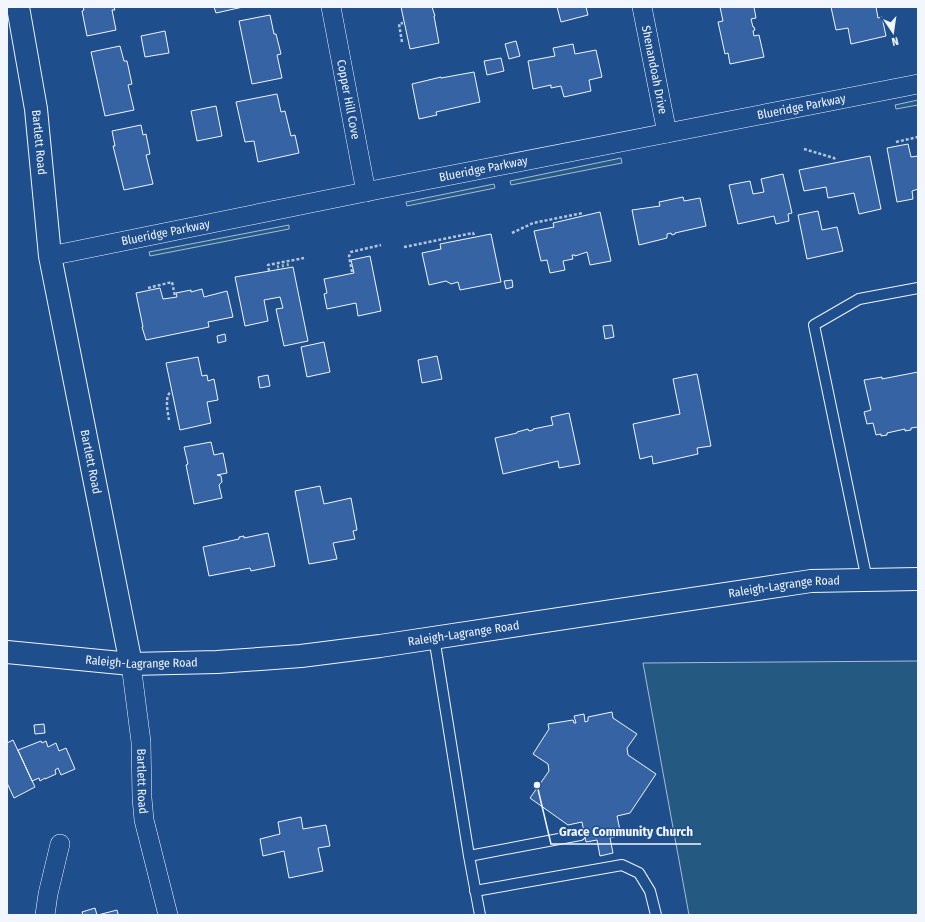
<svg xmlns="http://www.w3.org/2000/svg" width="925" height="922" font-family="'Fira Sans Condensed',sans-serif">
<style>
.green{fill:#245a82;stroke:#a8bbd7}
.building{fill:#3563a3;stroke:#f2f6ff}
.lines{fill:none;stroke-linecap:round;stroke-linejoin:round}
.lane-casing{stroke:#f2f6ff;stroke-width:12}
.street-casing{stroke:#f2f6ff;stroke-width:20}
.secondary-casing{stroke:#f2f6ff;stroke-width:24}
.path{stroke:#b3c4dc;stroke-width:2.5;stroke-dasharray:3 2;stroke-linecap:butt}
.lane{stroke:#1f4e8c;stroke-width:10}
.street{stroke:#1f4e8c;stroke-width:19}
.secondary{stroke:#1f4e8c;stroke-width:22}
.hedge{stroke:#97c8a6;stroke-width:3;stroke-dasharray:2 3;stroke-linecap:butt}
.labels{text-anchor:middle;stroke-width:3;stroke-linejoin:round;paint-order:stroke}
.street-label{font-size:12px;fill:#f2f6ff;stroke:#1f4e8c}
.leader{fill:none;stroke:#f2f6ff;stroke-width:1.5}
.callout-dot{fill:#f2f6ff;stroke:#1f4e8c;stroke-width:1.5}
.callout-label{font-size:13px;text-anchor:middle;font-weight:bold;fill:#f2f6ff;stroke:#1f4e8c;stroke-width:3;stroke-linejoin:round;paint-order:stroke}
</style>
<rect width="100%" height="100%" fill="#1f4e8c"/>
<!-- green -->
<path class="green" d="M918 100V105L896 109 895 105Z
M621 158 622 163 511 185 510 181Z
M494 184 495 188 407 206 406 202Z
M289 225V229L150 256 149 252Z
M918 661V915H689L643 663Z"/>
<!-- building -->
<path class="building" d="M83 7H114L115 10H112L116 30 87 36 82 11 84 10Z
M214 7H243L216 13Z
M401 7H432L435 16H434L439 43 410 49Z
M557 7H586L588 15 561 22Z
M720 7H754L756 18 751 19 753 27H754L755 30 753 31 754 36 759 35 764 57 730 64 728 53 725 54 718 22 723 21Z
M831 7H876L878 18 882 17 886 36 851 44 848 28 836 30Z
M270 15 274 34H276L281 54 277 55 282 78 252 84 239 21Z
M165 31 169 53 145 57 141 36Z
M516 41 520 56 509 59 505 44Z
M573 44 575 54 596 50 602 77 589 80 591 91 564 97 561 86 551 88V85L533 89 528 61 555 56 553 48Z
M120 46 124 61H127L132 84 128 85 134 110 105 116 91 52Z
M501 58 504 71 487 75 484 61Z
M474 72 480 102 436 112 437 115 419 119 412 84 441 77V78Z
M277 94 281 112 285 111 291 136 295 135 299 153 258 162 254 141 245 142 236 102Z
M216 106 222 136 197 141 191 111Z
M141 125 143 135 146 134 150 154 146 155 153 184 124 190 113 146H115L112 131Z
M908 144 911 157 918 156V189L912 191 913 199 897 202 887 148Z
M870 156 881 209 859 214 854 193 828 198 826 187 804 191 799 170Z
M783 174 792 213 788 214 789 221 776 224 774 216 738 224 729 185 750 181 753 194 764 192 761 179Z
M683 197 684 201 700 198 706 226 675 233V234L672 235 671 233 667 234V238L639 245 632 210 660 206 659 202Z
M818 211 822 230 837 227 843 251 807 259 798 215Z
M600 212 611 261 590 265 587 252 575 256V255H572L573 259 563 261 565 270 550 273 547 260 541 261 534 231 554 227 553 223Z
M491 234 501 282 460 290 458 282 451 284 446 281 429 285 422 253 441 249 440 244Z
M370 256 381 311 358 316 356 303 327 309 324 294 327 293 324 279 354 273 351 260Z
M293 267 308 341 284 346 276 309 283 308 280 297 264 300 268 321 245 326 235 277Z
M512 280 513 287 506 289 504 281Z
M160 288 163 299 177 297 176 293 191 290V292L202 289 204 297 227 291 233 317 208 322 209 327 146 340 142 327H143L136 293Z
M612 325 614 337 605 339 603 326Z
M225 334 226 341 218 343 217 336Z
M324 342 330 372 307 377 301 347Z
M437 356 442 379 422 383 418 360Z
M198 357 202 376 207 375 208 381 214 379 218 400 207 402 211 423 180 430 166 363Z
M918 372V427L911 428V430L905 431V429L887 433V435L881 436V434L876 435 873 423 867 424 864 412 871 410 864 380 882 377V379Z
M697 374 711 446 697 448 698 454 653 464 652 456 640 459 633 424 680 414 673 379Z
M268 375 270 386 260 388 258 377Z
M569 413 580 464 559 468 558 461 503 474 495 438 517 433V432L528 429 529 431 533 430V429L553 425 551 417Z
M211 442 214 455 223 453 227 473 217 475 221 476 222 482 219 485 222 498 194 504 186 465 188 464 184 447Z
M320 486 324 504 351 498 357 530 353 531 355 539 333 543 337 559 309 564 295 491Z
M268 533 275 566 251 571 250 568 209 576 203 547 239 539V537L244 536V538Z
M612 712 613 718 637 734 627 748 628 755 656 774 630 813 617 816 621 835 610 838 613 853 600 856 597 840 586 842 582 822 568 825 530 798 549 771 548 764 533 754 549 729 548 724 573 720 574 723H576L574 716 584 714 585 722 588 721V717Z
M44 724 45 733 35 734 34 725Z
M13 740 35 787 14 798 7 783V743Z
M41 741 42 743 46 741 48 747 56 743 59 751 66 748 75 769 61 775 58 768 55 770 56 774 45 779V778L40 781 39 778 32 781 18 750Z
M301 817 303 829 326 825 330 846 318 848 323 871 289 878 284 851 263 856 260 839 280 834 278 822Z
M95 908 97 915H83L82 912Z
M117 910 118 914 120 915H98Z"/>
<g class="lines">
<defs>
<path id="lane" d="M867 580 814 325 859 299 918 288
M434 637 469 856 480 915
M469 856 580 835
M475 891 622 865 639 873 650 891 656 915"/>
<g id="street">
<path id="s1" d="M331 7 366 192"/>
<path id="s2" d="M642 7 667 133"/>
<path id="s3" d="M50 256 370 191 918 84"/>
<path id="s4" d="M131 664 141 742 142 798 144 820 168 915"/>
<path d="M45 915 48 894 60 844"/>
</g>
<g id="secondary">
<path id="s5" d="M18 7 36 109 50 256 131 664"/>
<path id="s6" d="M7 652 131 664 217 662 301 656 380 646 811 581 918 579"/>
</g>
</defs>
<!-- lane casing -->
<use href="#lane" class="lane-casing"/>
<!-- street casing -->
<use href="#street" class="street-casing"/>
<!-- secondary casing -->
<use href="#secondary" class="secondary-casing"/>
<!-- path -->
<path class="path" d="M402 42 399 24 403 23
M896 142 918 137
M804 149 834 158 836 161
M512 233 533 223 583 213
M404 247 473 233 474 235
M269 271 268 265 304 258
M352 272 349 256 351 252 381 245
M148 288 172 282 175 296
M169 420C168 412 164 398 171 391"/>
<!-- lane -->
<use href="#lane" class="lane"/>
<!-- street -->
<use href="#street" class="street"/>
<!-- secondary -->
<use href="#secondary" class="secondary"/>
<!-- hedge -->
<path class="hedge" d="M277 267 291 264"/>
</g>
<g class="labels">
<!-- street labels -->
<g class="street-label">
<text dy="4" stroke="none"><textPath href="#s2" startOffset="64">Shenandoah Drive</textPath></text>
<text dy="4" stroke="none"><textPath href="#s1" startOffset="94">Copper Hill Cove</textPath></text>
<text dy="4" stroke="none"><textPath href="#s3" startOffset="766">Blueridge Parkway</textPath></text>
<text dy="4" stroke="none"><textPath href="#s5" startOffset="137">Bartlett Road</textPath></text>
<text dy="4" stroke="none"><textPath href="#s3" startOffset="442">Blueridge Parkway</textPath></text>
<text dy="4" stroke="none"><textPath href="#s3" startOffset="118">Blueridge Parkway</textPath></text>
<text dy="4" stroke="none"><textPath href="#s5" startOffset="461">Bartlett Road</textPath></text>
<text dy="4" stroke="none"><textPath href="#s6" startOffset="783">Raleigh-Lagrange Road</textPath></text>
<text dy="4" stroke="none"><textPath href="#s6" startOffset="459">Raleigh-Lagrange Road</textPath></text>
<text dy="4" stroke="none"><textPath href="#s6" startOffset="135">Raleigh-Lagrange Road</textPath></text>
<text dy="4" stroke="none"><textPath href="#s4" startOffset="118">Bartlett Road</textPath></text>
</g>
</g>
<!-- callouts -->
<path class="leader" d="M537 785L551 844H701"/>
<circle class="callout-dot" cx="537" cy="785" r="4"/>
<g class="callout-label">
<text x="626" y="836">Grace Community Church</text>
</g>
<!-- border -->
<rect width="925" height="922" fill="none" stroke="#f2f6ff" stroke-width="16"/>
<!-- north arrow -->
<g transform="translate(893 32) rotate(167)" stroke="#1f4e8c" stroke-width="3" paint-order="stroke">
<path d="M0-3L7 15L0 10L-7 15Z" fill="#f2f6ff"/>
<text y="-6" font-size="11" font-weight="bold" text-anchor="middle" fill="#f2f6ff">N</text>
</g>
</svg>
